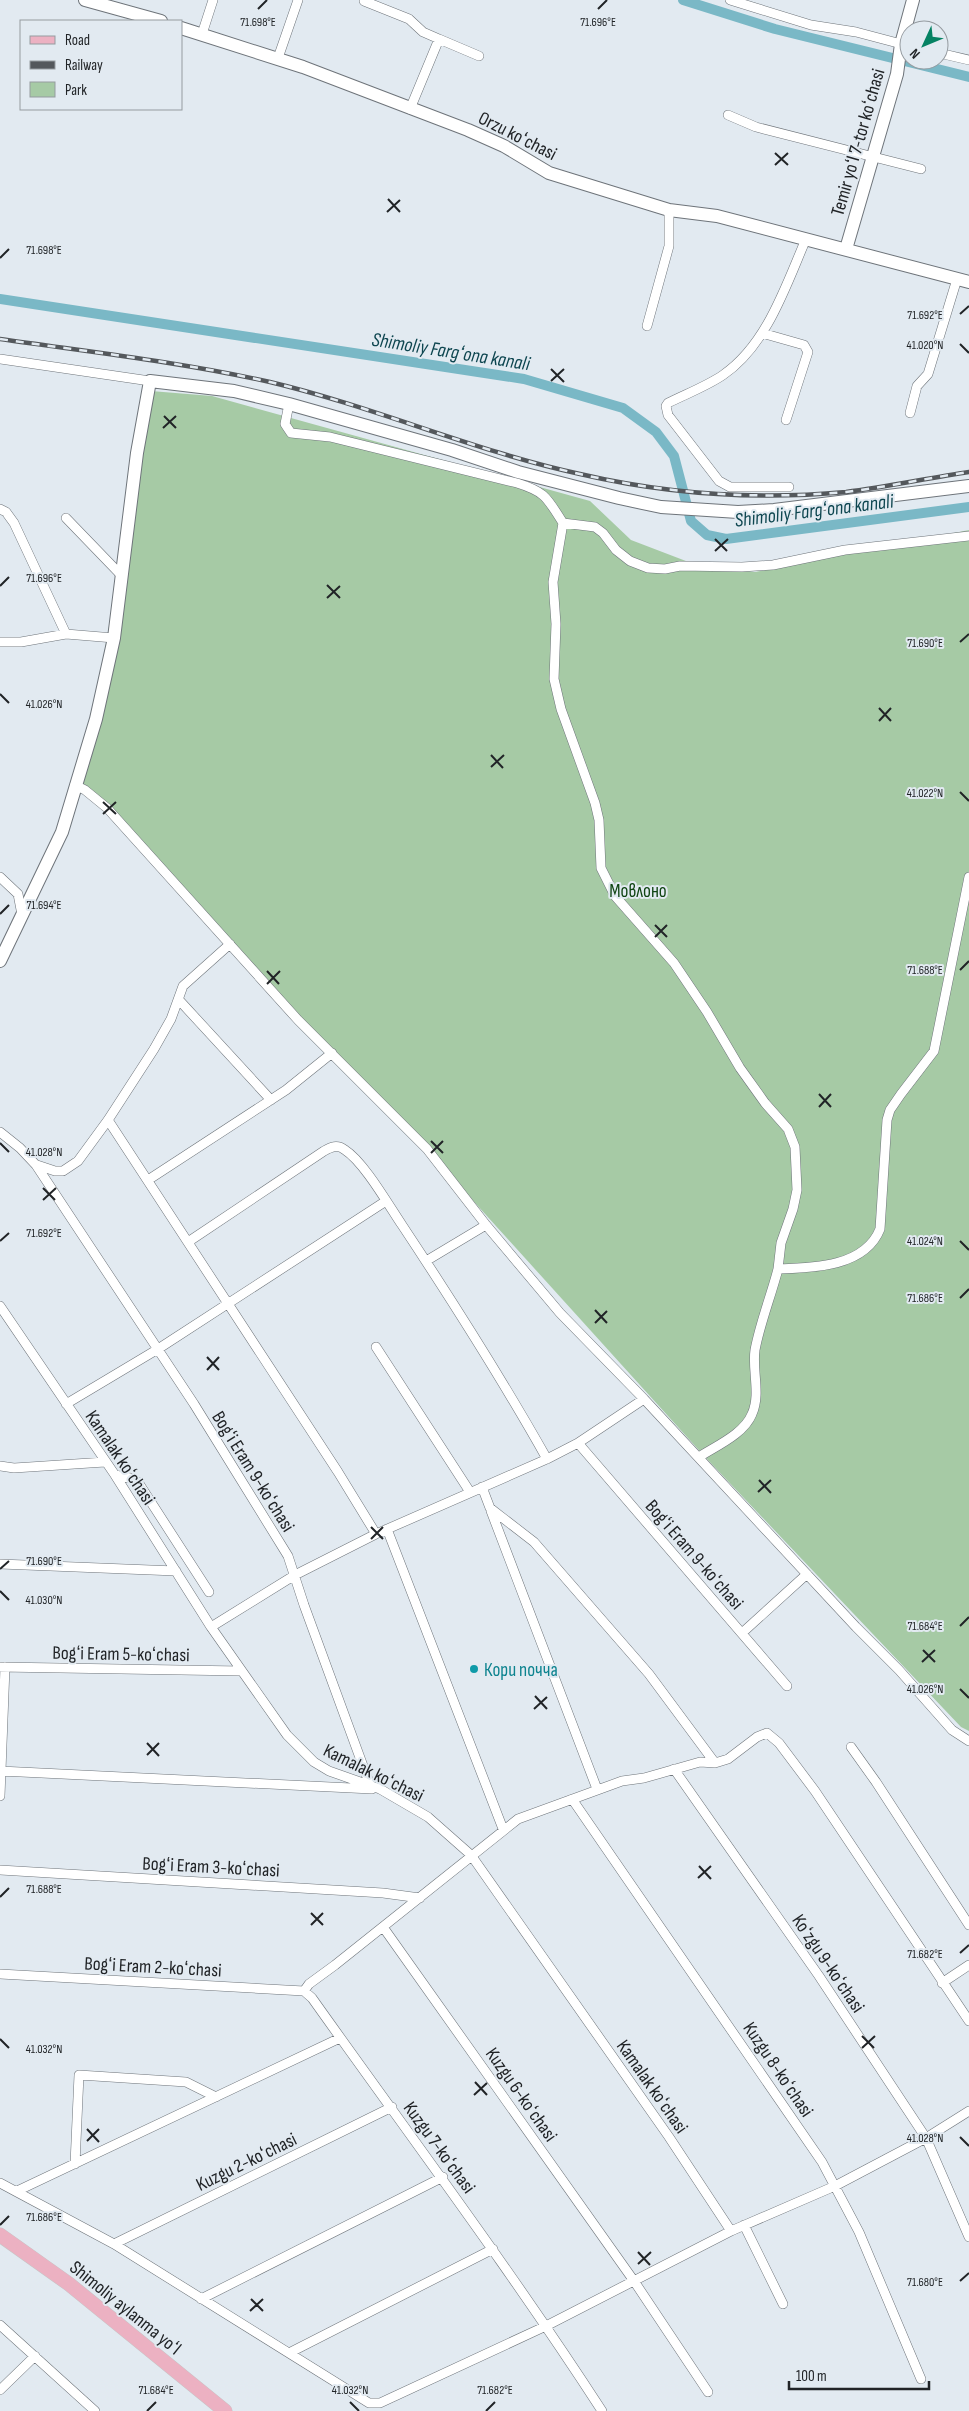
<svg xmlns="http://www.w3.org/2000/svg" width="969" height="2411" font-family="'Sofia Sans Condensed',sans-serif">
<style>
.green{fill:#a6caa5}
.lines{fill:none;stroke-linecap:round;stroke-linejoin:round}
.canal{stroke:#7ab8c6;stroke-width:10}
.street-casing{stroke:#6e747a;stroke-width:10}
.secondary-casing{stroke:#6e747a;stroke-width:14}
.primary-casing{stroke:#c5c6c7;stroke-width:15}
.street{stroke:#fff;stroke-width:9}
.secondary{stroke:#fff;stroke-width:12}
.primary{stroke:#ecb1c2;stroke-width:14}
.rail-casing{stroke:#54585c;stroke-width:4.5}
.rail{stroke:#e2eaf1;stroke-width:2.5;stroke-dasharray:8;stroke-linecap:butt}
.ticks{fill:none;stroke:#212427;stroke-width:2}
.culture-dot{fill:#0f9aa8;stroke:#e2eaf1;stroke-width:2}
.labels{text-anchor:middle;stroke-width:4;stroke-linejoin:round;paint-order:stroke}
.street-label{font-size:19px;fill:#212427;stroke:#e2eaf1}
.park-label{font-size:19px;fill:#104513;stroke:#e2eaf1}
.culture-label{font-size:19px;fill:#0d838f;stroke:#e2eaf1;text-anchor:start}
.water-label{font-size:20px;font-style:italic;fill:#0e4650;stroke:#e2eaf1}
.ticks-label{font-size:12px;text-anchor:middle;fill:#212427;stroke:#e2eaf1;stroke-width:4;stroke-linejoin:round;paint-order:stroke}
</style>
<rect width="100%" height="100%" fill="#e2eaf1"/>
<!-- green -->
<path class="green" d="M151 391 212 396 590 501 631 540 699 566 755 572 969 530V1731L961 1727 706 1458 381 1099 314 1038 81 783Z"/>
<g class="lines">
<!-- canal -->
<path class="canal" d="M683 0 775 29 969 77
M0 299 524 379 623 408 656 432 674 456 691 521 707 535 726 539 969 507"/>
<defs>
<path id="street" d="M730 0 811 25 856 32 909 46
M364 1 409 19 423 32 439 39 410 109
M202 34 213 0
M439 39 479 56
M939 53 969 60
M278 58 298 0
M728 115 756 127 921 169
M647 326 669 246V210
M762 333 804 345 808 352 786 420
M0 359 150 381
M289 404 285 424 291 433 330 437 517 483C546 492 547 498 563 523L553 582 556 624 554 679 561 709 595 803 599 820 601 868 615 896 674 963 707 1012 740 1068 765 1103 788 1129 795 1147 797 1190 793 1209 781 1243 778 1269C813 1268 865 1267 880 1229L887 1120 890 1110 901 1094 934 1051 969 877
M910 413 917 386 928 374 957 279
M789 487H730L719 481 668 415 666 406 668 403C686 394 707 386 723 375 767 345 786 285 806 239
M0 509 6 512 14 523 66 634
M66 518 121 575
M563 523 595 527 603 533 616 550 630 561 648 568 665 569 680 566 742 567 773 565 845 550 969 536
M0 642H21L66 634 114 638
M75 785 85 790 107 808 298 1020 427 1149 486 1225 560 1313 644 1399 856 1627 899 1670 952 1730 969 1741
M0 877 18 894 22 915
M179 1000 271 1100
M108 1120 338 1472 376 1534
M0 1132 20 1148 36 1165 194 1404 288 1556 304 1605 370 1785
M37 1165 55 1171H63L78 1161 108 1120 154 1049 171 1019 183 986 230 944
M148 1180 286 1090 332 1053
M188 1242 324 1151C331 1147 337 1144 345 1150 364 1162 389 1206 402 1225 453 1302 502 1379 547 1459
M426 1261 486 1225
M0 1306 115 1475 211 1627 287 1735 314 1762 329 1771 380 1789 428 1817 471 1855 669 2137 731 2231
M376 1347 470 1492
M66 1404 158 1349 386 1201
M578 1443 787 1686
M699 1457C716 1446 744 1434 752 1414 761 1394 752 1371 755 1350 760 1323 771 1296 778 1269
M0 1466 14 1468 105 1462
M115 1475 130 1478 138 1482 209 1592
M482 1487 490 1508 534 1542 649 1674 715 1763
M491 1511 597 1789
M387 1529 503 1829
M0 1564 176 1571
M211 1627 295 1575 376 1534 547 1459 578 1443 644 1399
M742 1633 807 1574
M0 1667 241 1671
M851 1747 876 1782 969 1925
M674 1769 819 1976 926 2138 969 2237
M0 1771 372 1789
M0 1796 5 1667
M572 1799 822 2162 859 2232 921 2379
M0 1870 383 1893 420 1898
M383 1927 634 2281 708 2392
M0 1974 304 1991
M942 1983 969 1965
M304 1991 309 1984 335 1965 518 1819 622 1781 644 1778 700 1762 715 1763 728 1759 757 1737 767 1733 779 1743 815 1791 969 2021
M304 1991 312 1998C410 2136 510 2269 602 2411
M75 2164 79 2075 186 2082 216 2097
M0 2183 114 2244 369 2403H380L546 2326 731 2231 835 2186 926 2138 969 2111
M17 2191 340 2038
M744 2225 783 2304
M114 2244 392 2107
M201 2299 443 2177
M0 2325 95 2411
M289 2353 493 2249
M0 2390 35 2356"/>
<path id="secondary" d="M85 0 161 21
M181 28 303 67 468 130 504 146 549 173 669 210 717 216 969 282
M846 249 897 74 901 44 913 0
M0 961 62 832 96 719 114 638 137 453 150 381 234 391 289 404 452 450 518 472 619 498 661 507 738 512 774 510 969 486"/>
<path id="primary" d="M0 2235 69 2284 225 2411"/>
</defs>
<!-- street casing -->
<use href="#street" class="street-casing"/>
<!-- secondary casing -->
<use href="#secondary" class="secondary-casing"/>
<!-- primary casing -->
<use href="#primary" class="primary-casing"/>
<!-- street -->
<use href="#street" class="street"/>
<!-- secondary -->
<use href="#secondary" class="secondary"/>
<!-- primary -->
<use href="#primary" class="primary"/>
<defs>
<path id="rail" d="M0 339C90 352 181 362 270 382 375 407 474 451 580 474 666 494 758 500 846 492 887 487 928 478 969 472"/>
</defs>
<!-- rail casing -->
<use href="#rail" class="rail-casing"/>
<!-- rail -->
<use href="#rail" class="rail"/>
</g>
<!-- ticks -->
<path class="ticks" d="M258 9 267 0M598 9 607 0M775 153 788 165M775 165 788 153M388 199 400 212M387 212 400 200M0 258 9 249M960 314 969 306M960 344 969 353M551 369 564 382M551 381 564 369M164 416 176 428M163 428 176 416M715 539 727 551M715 551 728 539M327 585 340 598M0 586 9 577M327 598 340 586M960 642 969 634M0 694 9 703M879 708 891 721M879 721 891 708M491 755 503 768M491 767 504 755M960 792 969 801M103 802 116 814M103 814 116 802M0 914 9 905M655 925 667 937M655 937 667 925M960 970 969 961M267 971 279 984M267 984 280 971M819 1094 831 1107M819 1107 831 1094M431 1141 443 1153M0 1143 9 1152M431 1153 443 1141M43 1188 55 1200M43 1200 56 1188M0 1241 9 1233M960 1241 969 1250M960 1298 969 1289M595 1310 607 1323M595 1323 607 1311M207 1357 219 1370M207 1370 219 1357M759 1480 771 1493M758 1492 771 1480M371 1527 383 1539M371 1539 383 1527M0 1569 9 1561M0 1591 9 1600M960 1626 969 1617M923 1650 935 1662M922 1662 935 1650M960 1689 969 1698M535 1696 547 1709M534 1709 547 1697M147 1743 159 1756M147 1755 159 1743M699 1866 711 1879M698 1878 711 1866M0 1897 9 1888M311 1913 323 1925M311 1925 323 1913M960 1953 969 1945M862 2036 874 2048M0 2039 9 2048M862 2048 875 2036M475 2082 487 2095M474 2095 487 2083M87 2129 99 2142M960 2137 969 2146M87 2141 99 2129M0 2225 9 2216M638 2252 650 2265M638 2264 651 2252M960 2281 969 2273M251 2299 263 2311M250 2311 263 2299M350 2402 359 2411M147 2411 156 2402M486 2411 495 2402"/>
<!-- markers -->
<circle class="culture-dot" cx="474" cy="1669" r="5"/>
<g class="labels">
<!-- street labels -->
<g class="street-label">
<text transform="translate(518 135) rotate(27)" y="7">Orzu koʻchasi</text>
<text transform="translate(857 142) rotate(-74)" y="7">Temir yoʻl 7-tor koʻchasi</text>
<text transform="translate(121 1457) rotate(56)" y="7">Kamalak koʻchasi</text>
<text transform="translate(254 1471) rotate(58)" y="7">Bogʻi Eram 9-koʻchasi</text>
<text transform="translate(695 1554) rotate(49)" y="7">Bogʻi Eram 9-koʻchasi</text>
<text transform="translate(121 1653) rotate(1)" y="7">Bogʻi Eram 5-koʻchasi</text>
<text transform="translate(374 1772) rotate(26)" y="7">Kamalak koʻchasi</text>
<text transform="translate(211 1866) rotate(3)" y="7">Bogʻi Eram 3-koʻchasi</text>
<text transform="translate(829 1963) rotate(56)" y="7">Koʻzgu 9-koʻchasi</text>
<text transform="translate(153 1966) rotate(3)" y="7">Bogʻi Eram 2-koʻchasi</text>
<text transform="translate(779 2069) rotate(56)" y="7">Kuzgu 8-koʻchasi</text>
<text transform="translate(653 2086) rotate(55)" y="7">Kamalak koʻchasi</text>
<text transform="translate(522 2094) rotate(55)" y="7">Kuzgu 6-koʻchasi</text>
<text transform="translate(440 2147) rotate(54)" y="7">Kuzgu 7-koʻchasi</text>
<text transform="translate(246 2161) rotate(-26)" y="7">Kuzgu 2-koʻchasi</text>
<text transform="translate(126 2307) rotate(39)" y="7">Shimoliy aylanma yoʻl</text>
</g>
<!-- park labels -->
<g class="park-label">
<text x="638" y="897">Мовлоно</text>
</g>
<!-- culture labels -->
<g class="culture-label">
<text x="484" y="1676">Кори почча</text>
</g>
<!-- water labels -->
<g class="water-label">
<text transform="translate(451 351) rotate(9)" y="7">Shimoliy Fargʻona kanali</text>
<text transform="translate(814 510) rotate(-7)" y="7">Shimoliy Fargʻona kanali</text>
</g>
</g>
<g class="ticks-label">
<text x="258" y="26">71.698°E</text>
<text x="598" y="26">71.696°E</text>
<text x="44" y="254">71.698°E</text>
<text x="925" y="319">71.692°E</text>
<text x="925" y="349">41.020°N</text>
<text x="44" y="582">71.696°E</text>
<text x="925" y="647">71.690°E</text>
<text x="44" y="708">41.026°N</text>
<text x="925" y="797">41.022°N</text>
<text x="44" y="909">71.694°E</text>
<text x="925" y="974">71.688°E</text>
<text x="44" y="1156">41.028°N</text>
<text x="44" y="1237">71.692°E</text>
<text x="925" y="1245">41.024°N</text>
<text x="925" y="1302">71.686°E</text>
<text x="44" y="1565">71.690°E</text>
<text x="44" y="1604">41.030°N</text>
<text x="925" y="1630">71.684°E</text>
<text x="925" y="1693">41.026°N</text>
<text x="44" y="1893">71.688°E</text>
<text x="925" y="1958">71.682°E</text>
<text x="44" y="2053">41.032°N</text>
<text x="925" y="2142">41.028°N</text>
<text x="44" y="2221">71.686°E</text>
<text x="925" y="2286">71.680°E</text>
<text x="350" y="2394">41.032°N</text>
<text x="156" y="2394">71.684°E</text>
<text x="495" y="2394">71.682°E</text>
</g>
<!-- legend -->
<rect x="20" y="20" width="162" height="90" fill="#e2eaf1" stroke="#959ba0"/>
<rect x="30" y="36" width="25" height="8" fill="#ecb1c2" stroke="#959ba0"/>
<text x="65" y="45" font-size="15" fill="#212427">Road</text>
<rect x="30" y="61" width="25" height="8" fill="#54585c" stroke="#959ba0"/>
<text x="65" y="70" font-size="15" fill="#212427">Railway</text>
<rect x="30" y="82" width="25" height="15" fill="#a6caa5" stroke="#959ba0"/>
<text x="65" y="95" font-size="15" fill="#212427">Park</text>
<!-- north arrow -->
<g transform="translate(924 45) rotate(226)"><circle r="24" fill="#e2eaf1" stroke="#959ba0"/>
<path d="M0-4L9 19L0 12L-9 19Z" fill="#058263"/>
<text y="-8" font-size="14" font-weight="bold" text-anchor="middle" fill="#212427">N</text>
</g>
<!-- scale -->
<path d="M789 2381v8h140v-8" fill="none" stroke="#212427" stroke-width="2.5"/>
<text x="796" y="2381" font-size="15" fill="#212427" stroke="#e2eaf1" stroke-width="4" paint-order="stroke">100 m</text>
</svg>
